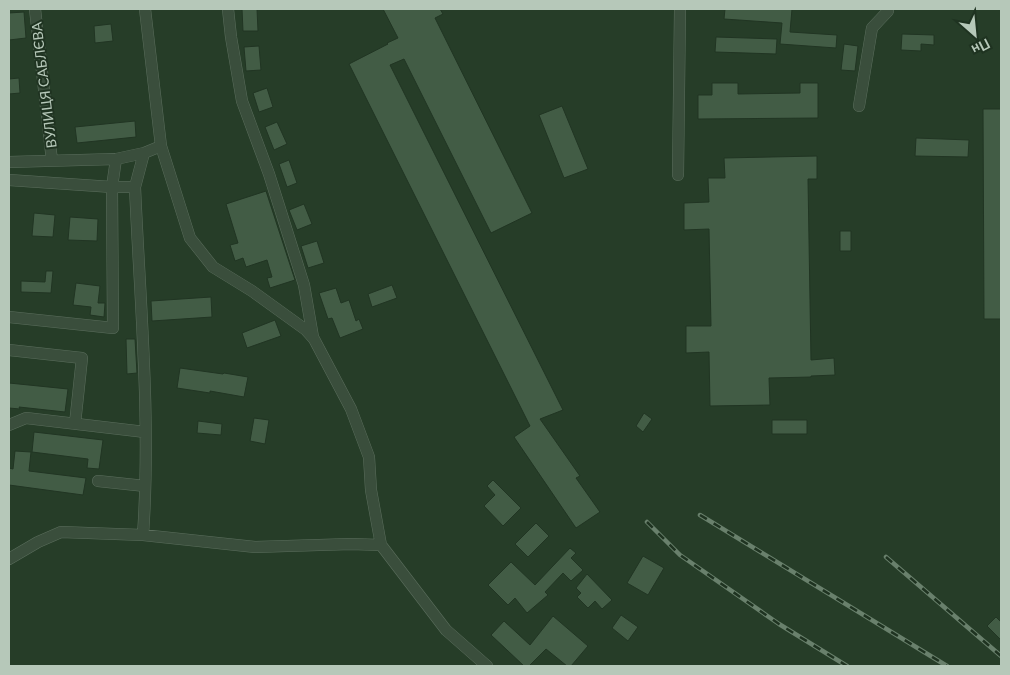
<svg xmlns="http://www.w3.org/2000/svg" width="1010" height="675" font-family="Lato,sans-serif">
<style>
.building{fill:#425c45;stroke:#213523}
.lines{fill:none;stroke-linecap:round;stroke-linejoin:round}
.minor-casing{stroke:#5b6e5d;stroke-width:12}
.minor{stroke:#3a4e3c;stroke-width:11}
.rail-casing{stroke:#69806c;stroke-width:4.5}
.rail{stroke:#1f3321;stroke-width:2.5;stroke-dasharray:8;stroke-linecap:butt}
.labels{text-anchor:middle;stroke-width:4;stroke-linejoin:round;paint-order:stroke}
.street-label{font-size:14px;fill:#b6c8b9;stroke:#1f3321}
</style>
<rect width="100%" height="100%" fill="#263d28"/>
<!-- building -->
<path class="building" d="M242 9H257L258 31H243Z
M383 9H440L443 14 435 18 532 213 491 233 404 59 390 65 563 410 540 419 580 476 576 478 600 512 576 528 514 437 530 426 349 64 388 44 387 43 398 38Z
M725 9H792L790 32 837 35 836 48 780 44 782 23 724 19Z
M24 12 26 38 9 40V13Z
M111 24 113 41 95 43 94 26Z
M902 34 934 35V45L921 44V51L901 50Z
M716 37 777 39 776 54 715 52Z
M844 44 858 46 855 71 841 70Z
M259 46 261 70 246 71 244 47Z
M19 78 20 93 9 94V79Z
M712 83H738V94L800 93V83H818V118L698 119V95H712Z
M267 88 273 107 259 112 253 93Z
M562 106 588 169 564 178 539 115Z
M983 109H1001V319H984Z
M135 121 136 137 77 143 75 127Z
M277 122 287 144 274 150 265 127Z
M916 138 969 140 968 157 915 156Z
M817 156V179H808L811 360 834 358 835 375 811 376V377L769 378 770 405 710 406 709 352 686 353V326H711L709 229 684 230V203L709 202 708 178H725L724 158Z
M289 160 297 183 287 187 279 164Z
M266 191 295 280 270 288 267 278 272 277 267 260 246 267 243 258 235 261 230 245 238 243 226 204Z
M304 204 312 224 297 230 289 210Z
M34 213 55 215 53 237 32 236Z
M70 217 98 219 97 241 68 240Z
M840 231H851V251H840Z
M317 241 324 263 308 268 301 246Z
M46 271H53L51 293 21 292V281L45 282Z
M76 283 100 286 98 303H105L104 317 90 315 91 307 73 305Z
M392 285 397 298 372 307 368 294Z
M336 288 341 303 349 300 356 321 359 319 363 329 340 338 332 318 328 319 319 293Z
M211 297 212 317 152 321 151 301Z
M275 320 281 336 247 348 242 333Z
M126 339H135L137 373 127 374Z
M180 368 223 374 224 373 248 377 244 397 210 391V393L177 388Z
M9 383 68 389 65 412 19 407 20 409 9 408Z
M644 413 652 419 643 432 636 426Z
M254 418 269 420 265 444 250 441Z
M772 420H807V434H772Z
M198 421 222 424 221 435 197 433Z
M34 432 103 440 99 469 87 468 88 459 32 452Z
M15 451 31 452 29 471 86 478 83 495 9 485V468L13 469Z
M493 480 521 508 503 526 484 506 495 495 487 486Z
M536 523 549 536 528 557 515 544Z
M570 548 576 553 571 558 583 570 571 581 563 573 545 592 548 595 527 613 515 598 508 605 488 585 511 562 535 585Z
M643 556 664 568 648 595 627 583Z
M587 574 612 600 602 609 595 601 588 608 577 597 581 593 576 588Z
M621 615 638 627 628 641 612 628Z
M553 616 588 646 571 666H567L546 649 529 666H524L491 635 504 621 530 645Z
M996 617 1001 622V640L987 626Z"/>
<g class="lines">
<defs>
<path id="minor" d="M35 9 52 161
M145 9 161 146 190 238 213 267 252 291 306 330 314 339 351 409 369 457 371 490 381 545 446 630 487 666
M228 9 231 37 242 101 269 174 304 285 313 337
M859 106 872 28 888 11V9
M9 162 116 159 144 153 161 146
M678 175 680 9
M9 180 112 187H135
M9 317 113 328 112 187 116 159
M9 350 82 358 75 424
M9 425 26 418 145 432
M98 481 145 486
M143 535C151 419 140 303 135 187L144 153
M9 559 38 542 61 532 143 535 255 547 351 544 381 545"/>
</defs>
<!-- minor casing -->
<use href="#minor" class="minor-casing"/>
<!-- minor -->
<use href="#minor" class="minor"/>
<defs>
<path id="rail" d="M700 515 947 666
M647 522 680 555 779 624 847 666
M886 557 1001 656"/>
</defs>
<!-- rail casing -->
<use href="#rail" class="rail-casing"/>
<!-- rail -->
<use href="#rail" class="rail"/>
</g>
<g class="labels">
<!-- street labels -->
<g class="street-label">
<text transform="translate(44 85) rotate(-97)" y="5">ВУЛИЦЯ САБЛЄВА</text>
</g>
</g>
<!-- border -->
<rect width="1010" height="675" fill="none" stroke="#b6c8b9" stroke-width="20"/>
<!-- north arrow -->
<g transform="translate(975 35) rotate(153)" stroke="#1f3321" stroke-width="4" paint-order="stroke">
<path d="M0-4L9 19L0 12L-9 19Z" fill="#b6c8b9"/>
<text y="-8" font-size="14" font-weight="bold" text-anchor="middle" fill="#b6c8b9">Пн</text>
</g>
</svg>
